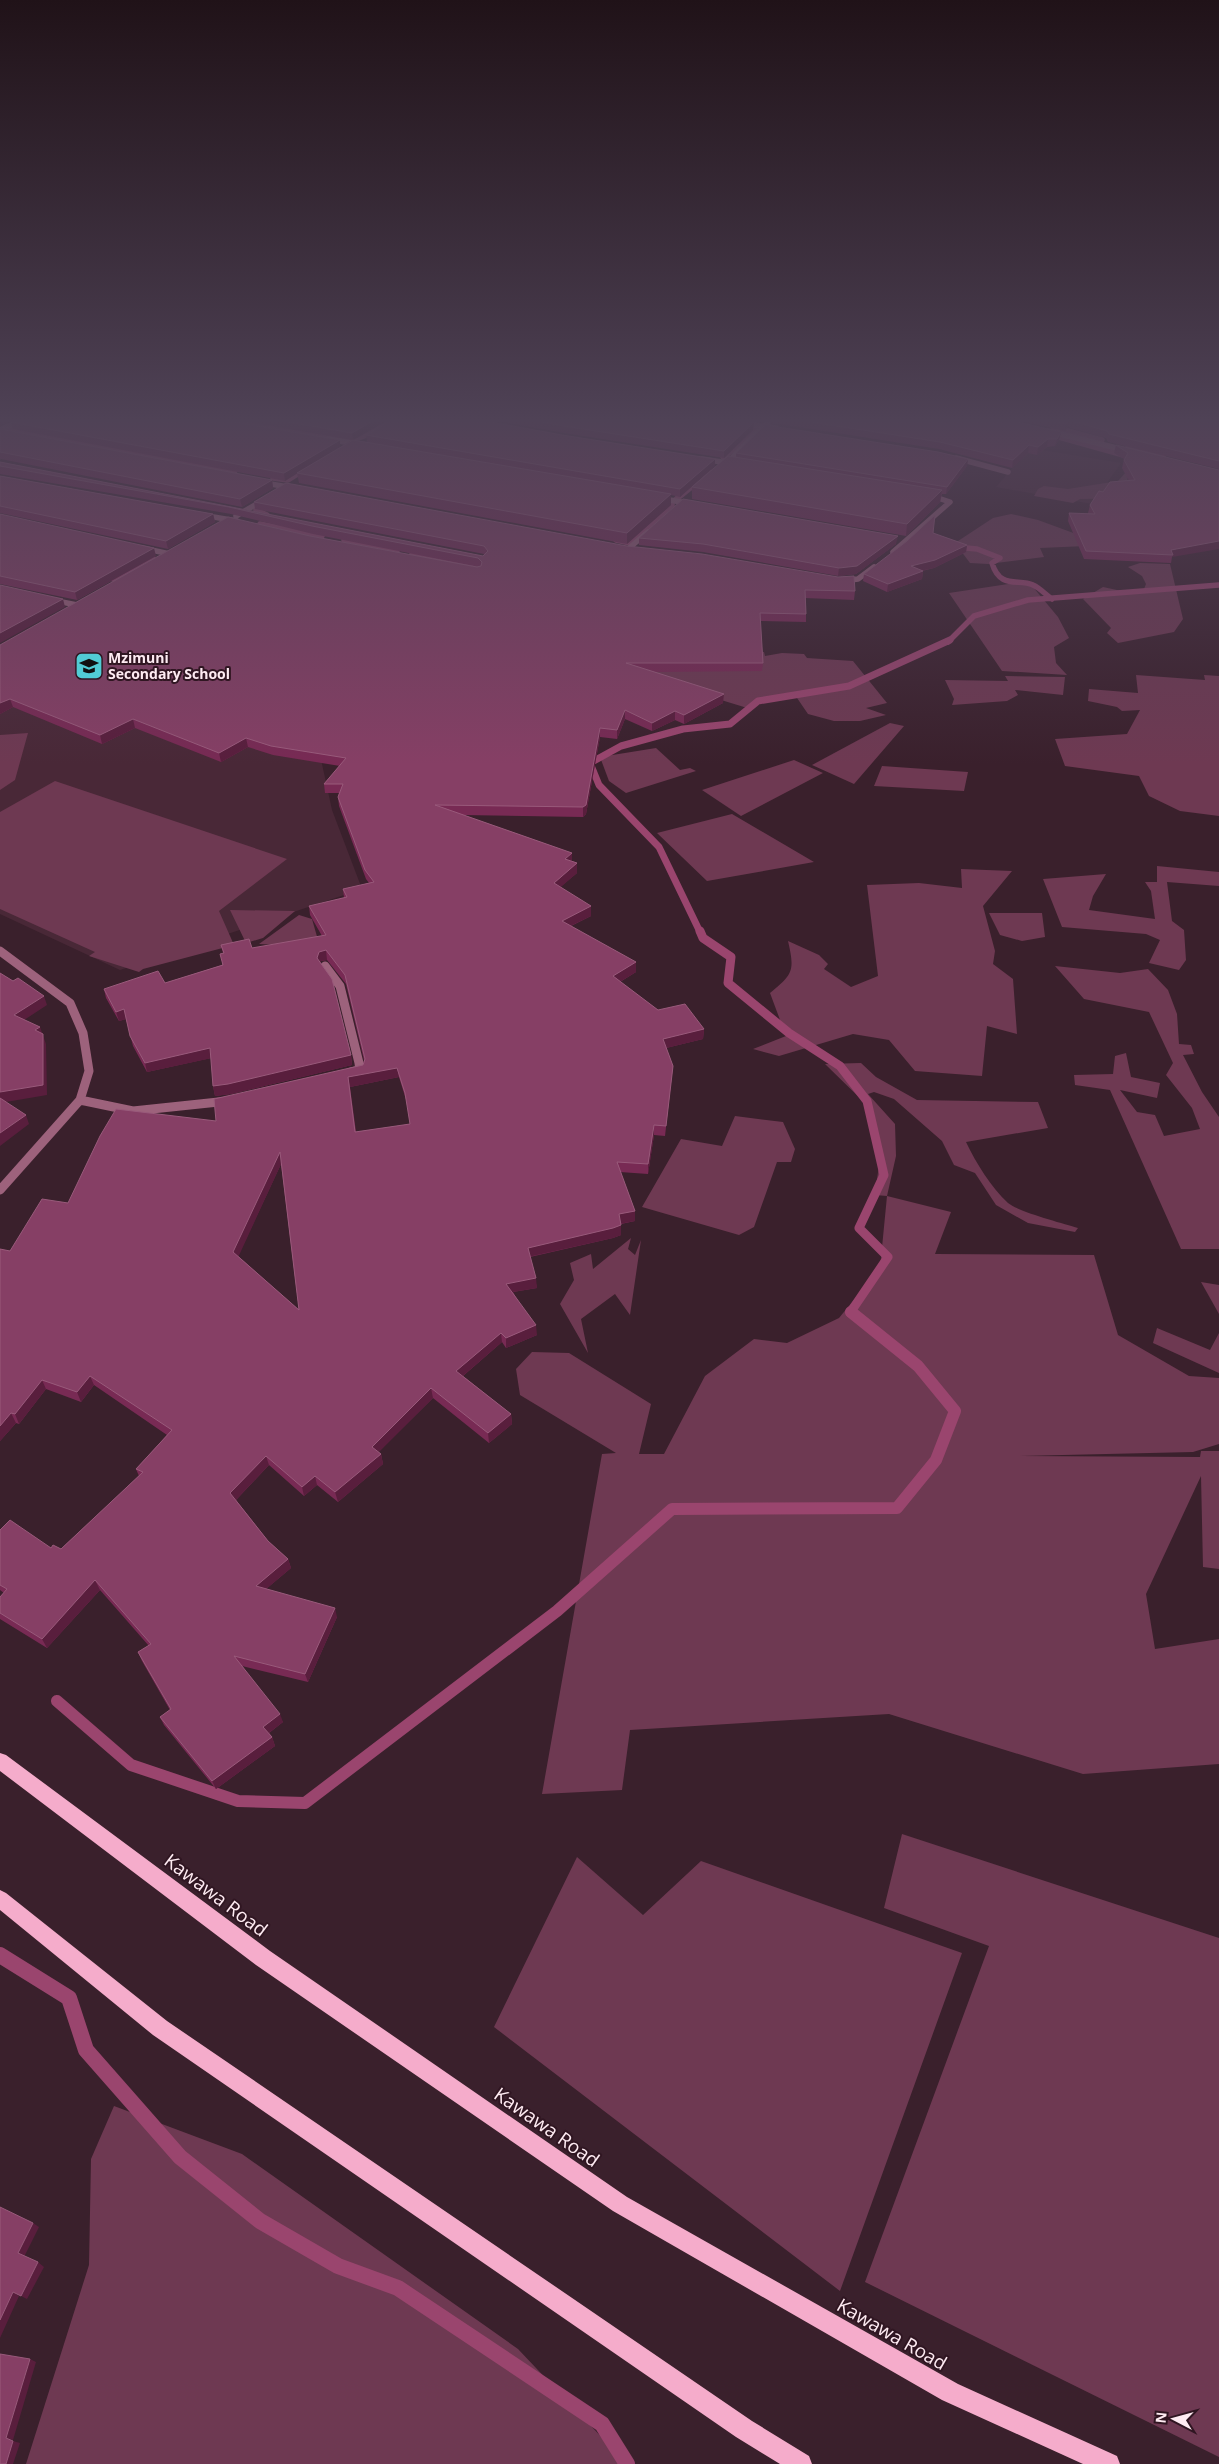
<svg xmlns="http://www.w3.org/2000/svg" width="1219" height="2464" font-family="'Open Sans',sans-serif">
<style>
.built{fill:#492837}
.green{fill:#6e3952}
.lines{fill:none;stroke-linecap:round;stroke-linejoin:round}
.stream-far4{stroke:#9a456e;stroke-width:5.5}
.stream-far3{stroke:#9a456e;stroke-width:7}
.stream-far2{stroke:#9a456e;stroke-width:9}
.stream-far1{stroke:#9a456e;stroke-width:12}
.stream{stroke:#9a456e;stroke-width:16}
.street-far1{stroke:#9d627c;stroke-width:5.5}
.street{stroke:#9d627c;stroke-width:9}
.primary{fill:#f5accb;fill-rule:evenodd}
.wall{fill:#782a54;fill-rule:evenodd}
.shaded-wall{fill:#591e3d}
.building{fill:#863f65;stroke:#995a7b;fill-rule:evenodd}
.labels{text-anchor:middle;stroke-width:4;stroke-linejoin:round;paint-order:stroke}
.far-poi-label{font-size:14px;font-weight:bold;fill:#feebf2;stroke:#301622;text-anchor:start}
.near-street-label{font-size:19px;fill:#feebf2;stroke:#301622}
</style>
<rect width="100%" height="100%" fill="#3a202c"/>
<!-- built -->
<path class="built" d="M1030 448 1121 463 1092 504 996 487Z
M0 666 333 728 322 764 332 810 362 889 120 970 0 914Z"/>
<!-- green -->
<path class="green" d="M1127 471 1128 490 1137 498 1080 499 1073 503 1034 496 1038 489 1044 486 1068 489 1118 481Z
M1011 514 1038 520 1087 538 1086 546 1040 548 1044 557 988 564 970 563 955 543 993 518Z
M1140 563 1170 564 1183 619 1174 632 1118 643 1107 633 1111 628 1083 599 1103 587 1126 592 1144 589 1146 584 1142 576 1128 567Z
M1028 581 1058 617 1069 638 1054 647 1056 663 1067 675 1002 671 949 593Z
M723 651 764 652 765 656 782 653 804 654 807 658 853 661 887 703 866 708 886 715 860 721H834L808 714 795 695 759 700 749 707H744L646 677 655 665Z
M1136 675 1205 680 1204 675 1219 676V816L1180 811 1149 796 1139 776 1065 766 1055 739 1127 734 1140 710 1122 711 1117 707 1088 701 1089 689 1138 693Z
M1005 676 1065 677 1063 695 1015 690 1018 695 1007 701 952 705 954 699 945 680 1008 681Z
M890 723 904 726 854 784 812 765Z
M28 733 15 780 0 790V735Z
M656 748 680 770 690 768 696 771 626 793 609 781 600 757Z
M794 760 823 773 741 816 702 790Z
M882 766 968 772 964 791 874 786Z
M55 781 287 859 219 911 234 945 143 969 139 972 89 956 95 952 0 909V812Z
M732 814 814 862 707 881 657 833Z
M1157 866 1219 872V886L1167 882 1172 921 1184 930 1186 960 1179 970 1149 963 1160 940 1146 934 1062 927 1043 879 1106 874 1093 896 1089 910 1155 919 1151 891 1145 882H1157Z
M961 869 1012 871 983 906 995 951 993 964 1013 979 1017 1034 987 1026 982 1076 915 1071 889 1040 853 1034 779 1056 753 1049 786 1036 770 993C793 974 795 971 788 941L819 955 828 964 824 969 851 987 878 976 867 885 919 883 962 888Z
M230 910 295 911 263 938 246 943Z
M989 913H1042L1045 937 1022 941 1000 935Z
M299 915 312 919 320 947 259 944Z
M1055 966 1120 973 1148 969 1168 990 1177 1014 1179 1044 1191 1045 1194 1054 1183 1055 1202 1092 1219 1117V1249H1181L1110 1090 1075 1085 1074 1075 1113 1074 1115 1056 1126 1053 1131 1077 1160 1083 1157 1098 1120 1090 1137 1112 1155 1115 1164 1136 1200 1129 1192 1108 1166 1075 1173 1063 1149 1012 1084 999Z
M861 1063 876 1077 917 1100 1038 1102 1048 1128 966 1142C976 1163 991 1187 1008 1203 1019 1212 1062 1223 1078 1228L1075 1232 1028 1223 996 1205 975 1173 954 1165 942 1141 894 1099 874 1092 868 1094 895 1124 896 1156 887 1196 951 1212 935 1254 1094 1255 1118 1335 1189 1376 1219 1378V1444L1193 1452 1020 1456 1200 1457 1201 1451H1219V1569L1203 1567 1201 1476 1146 1594 1155 1649 1219 1639V1764L1083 1774 889 1714 630 1730 622 1790 542 1794 602 1454 616 1453 520 1395 516 1369 532 1352 569 1353 651 1404 639 1454H664L705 1376 754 1339 787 1343 839 1318 880 1268 887 1196 875 1195 880 1157 868 1106 825 1064Z
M735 1116 783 1122 795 1149 791 1162H777L754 1227 739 1235 642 1207 681 1139 722 1146Z
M631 1238 628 1249 635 1255 641 1240 630 1315 615 1294 581 1319 588 1353 560 1304 574 1280 570 1263 591 1254 593 1269Z
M1201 1282 1219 1285V1314Z
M1157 1328 1210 1350 1219 1333V1373L1153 1343Z
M902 1834 1219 1938V2457L865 2282 989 1946 884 1908Z
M577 1857 643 1915 701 1861 962 1953 840 2291 494 2027Z
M114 2106 242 2154 518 2349 627 2464H26L89 2265 91 2159Z"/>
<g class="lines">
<!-- stream-far4 -->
<path class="stream-far4" d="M223 419 353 440 350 441C366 436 380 429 393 419
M1053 427 1102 440
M7 429 235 471
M1048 434 1127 456
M1128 447 1163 457
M723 457 736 448 755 428 742 426
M273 478 288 480 304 470
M674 501 710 472
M266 503 256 510 267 515
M260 524 322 536
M344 540 397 551
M616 540 630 543 672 505
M955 547 977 549 1000 558 992 563C1000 590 1019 578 1033 585 1040 588 1046 595 1052 599
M412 554 493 569
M113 579 153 559
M948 642 974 616 1028 600 1219 585"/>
<!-- stream-far3 -->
<path class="stream-far3" d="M700 932 659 847 599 785 590 763 621 746 683 729 730 724 758 701 849 686 950 640"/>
<!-- stream-far2 -->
<path class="stream-far2" d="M700 931 703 938 731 957 728 983 789 1033 840 1066 867 1101 884 1175 859 1228 888 1257 850 1313"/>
<!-- stream-far1 -->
<path class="stream-far1" d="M57 1701 131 1765 238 1801 305 1803 557 1611 672 1509 897 1508 936 1460 955 1411 918 1366 851 1312"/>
<!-- stream -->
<path class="stream" d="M0 1955 69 1998 86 2050 180 2157 260 2221 338 2266 398 2288 602 2424 627 2464"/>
<!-- street-far1 -->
<path class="street-far1" d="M716 419 776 428
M0 430 23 419
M1048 431 1129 451
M328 439 361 445
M956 458 1008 472
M702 459 735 464
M725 465 771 419
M259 482 294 488
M658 498 693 504
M202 515 237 521
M236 516 267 498
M142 548 170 554
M628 549 648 532
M893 552 950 502 929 495
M843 581 858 579 874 567
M52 600 77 605"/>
<!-- street -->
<path class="street" d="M0 951 70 1003 83 1033 89 1071 80 1100 0 1190
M325 966 340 986 359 1063 360 1070 351 1072
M80 1100 133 1111 228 1101"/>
<!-- primary -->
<path class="primary" d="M0 1753 6 1755 270 1951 627 2197 958 2384 1117 2456 1120 2464H1083L942 2400 613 2211 256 1965 0 1771Z
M0 1890 6 1893 167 2021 752 2421 809 2456 812 2464H780L736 2437 153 2035 0 1910Z"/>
</g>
<!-- wall -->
<path class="wall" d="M231 419H390L354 440 367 442 366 435 715 466 680 497 671 495V505L627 544 299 483 297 473 285 481 13 429 11 422 340 440V447L352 440Z
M487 419H732L754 422 753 430 724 458 564 433Z
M744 419H765L762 421Z
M774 419H1004L1061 432 1059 440 1055 446 1047 447 1037 455 1028 453 1012 468 939 449 773 423Z
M1013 419H1219V469L1108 442 1106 438 1067 427 1065 431Z
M0 429 272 480 273 488 242 507 1 459 0 460Z
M1116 445 1219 470 1172 557 1171 563 1084 559 1068 521 1069 513 1088 514V513L1090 505 1103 492 1129 481 1122 468 1124 459 1114 453Z
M736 453 968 459 967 466 946 494H942L940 502 906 536 692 499V487L736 458Z
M0 462 483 556 484 554 255 509 254 502 855 591 854 600 805 598 806 614V622L760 621 763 663 762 671 653 672 723 703 684 724 675 720 652 731 625 719 617 739 600 737 586 814 583 817 462 815 577 863V873L560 887 591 916 571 926 636 972 620 982 658 1010 704 1029 703 1039 666 1048 673 1066 672 1075 665 1136 654 1135 648 1174 620 1172 635 1211V1221L621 1224V1235L613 1238 530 1257 537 1288 513 1292 537 1335 506 1348 502 1342 463 1376 511 1414 512 1424 489 1443 433 1398 378 1452 381 1454 383 1464 338 1502 317 1485 304 1496 269 1465 236 1500 268 1541 288 1559 291 1568 266 1589 337 1617 308 1682 242 1666 283 1722 269 1733 272 1737 275 1746 216 1789 164 1725 160 1717 170 1710 142 1661 138 1652 149 1646 100 1590 47 1648 0 1619V1597L4 1593 0 1590V1530L51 1548 61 1549 139 1476 136 1469 167 1435 94 1385 81 1402 46 1389 19 1424 16 1423 0 1441V1249L10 1251 68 1203 216 1121 363 1065 364 1060 346 984 327 960 321 961 320 962 351 1055 352 1065 231 1094 215 1096 213 1086 211 1058 147 1072 133 1046 126 1019 119 1021 106 998 104 989 165 983 222 965 223 953 221 945 252 948 322 936 310 915 309 906 344 898 343 889 369 883 366 879 339 806 338 797 339 793H325L324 784 340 766 273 755 248 747 221 762 135 728 102 744 13 707 0 714V645L310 536 477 567H479L313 534 231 514 0 474ZM399 1077 407 1103 410 1124 356 1132 350 1087ZM281 1164 299 1310 238 1256Z
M0 476 213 514 215 522 168 549 0 513Z
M0 514 156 556 77 600 0 584Z
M933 533 967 545 966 552 934 568 922 571H923L922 579 887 592 863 581 864 574Z
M639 538 896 544 856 574 838 576 703 552 639 545Z"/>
<!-- shaded-wall -->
<path class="shaded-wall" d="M0 419H14L0 425Z
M376 419H390L353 440 352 433Z
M1069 420 1067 427 1065 431 1066 424Z
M754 422 753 430 724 458V451Z
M1061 432 1059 440 1055 446 1057 439Z
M1048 439 1047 447 1037 455 1038 447Z
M340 440V447L285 481 284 473Z
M1029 445 1028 453 1012 468 1013 460Z
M715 459V466L680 497V489Z
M968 459 967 466 946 494 947 487Z
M272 480 273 488 242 507 240 499Z
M942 490 940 502 906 536 907 524Z
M671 494V505L627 544V533Z
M213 514 215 522 168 549 166 541Z
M898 536 896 544 856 574 838 576 839 568Z
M1219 541V549L1172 557 1173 555 1171 550Z
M967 545 966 552 934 568 910 573 911 566Z
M154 548 156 556 77 600 75 592Z
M923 571 922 579 887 592 888 584Z
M63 599 65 607 0 643V633Z
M724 694 723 703 684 724V715Z
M10 699 13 707 0 714V703Z
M625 710V719L617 739V730Z
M675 711V720L652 731V723Z
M133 719 135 728 102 744 100 735Z
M600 728V737L586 814 583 817V807Z
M246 738 248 747 221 762 219 753Z
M572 853V863L565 859Z
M577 863V873L554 893V883Z
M591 906V916L562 930V921Z
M326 950 327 960 321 961 319 967 317 958 319 952Z
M636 962V972L613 986V976Z
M44 996 47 1005 18 1024 14 1015Z
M124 1009 127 1019 119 1021 116 1012Z
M40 1027 46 1044 47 1095 0 1103V1092L35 1030Z
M704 1029 703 1039 662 1049 663 1039Z
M210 1048 212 1058 147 1072 145 1063Z
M351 1055 352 1065 231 1094 215 1096 213 1086Z
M397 1068 399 1077 350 1087 348 1077Z
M26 1115 29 1124 0 1146V1133Z
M654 1125V1135L648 1174V1164Z
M280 1152 282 1162 236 1262 233 1252Z
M635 1211V1221L619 1224V1214Z
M621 1225V1235L613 1238 528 1257V1248Z
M536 1278 537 1288 507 1293 506 1284Z
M536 1325 537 1335 506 1348V1338Z
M501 1333 502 1342 457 1381 456 1371Z
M90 1376 94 1385 81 1402 77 1392Z
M42 1380 46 1389 19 1424 15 1414Z
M431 1388 433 1398 374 1457 372 1447Z
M11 1413 16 1423 0 1441V1426Z
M511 1414 512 1424 489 1443 488 1433Z
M381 1454 383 1464 338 1502 335 1492Z
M266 1456 269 1465 233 1503 230 1493Z
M315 1476 317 1485 304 1496 302 1487Z
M288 1559 291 1568 259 1595 256 1586Z
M95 1580 100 1590 47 1648 42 1639Z
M335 1608 337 1617 308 1682 305 1674Z
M280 1714 283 1722 266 1735 263 1727Z
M272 1737 275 1746 216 1789 212 1781Z
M33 2223 39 2227 24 2257 18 2253Z
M38 2262 44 2267 27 2299 21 2296Z
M13 2292 19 2296 0 2338V2320Z
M30 2359 36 2362 13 2440 6 2438Z
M13 2441 20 2443 13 2464H6Z"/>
<!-- building -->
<path class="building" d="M17 419H216L340 440 284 473 11 422Z
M271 419H376L352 433Z
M393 419H474L562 435 715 459 680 489 366 435Z
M525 419H732L754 422 724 451 564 426Z
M792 419H1004L1061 432 1057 439H1048L1038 447 1029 445 1013 460 940 442Z
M1044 419H1219V461L1109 434 1107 431 1069 420 1066 424Z
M765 425 938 452 968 459 947 487 736 453Z
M0 429 272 480 240 499 0 452Z
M353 440 671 494 627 533 297 473Z
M1116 445 1219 470V541L1171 550 1173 555 1086 551 1069 513 1095 514 1090 505 1099 491 1103 492 1110 482 1135 480 1124 460 1128 453Z
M728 456 942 490 907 524 692 487Z
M0 462 483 556 488 551 484 546 254 502 286 483 627 546 702 554 838 577 854 576 855 591 805 590 806 614 760 613 763 663H626L724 694 684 715 675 711 652 723 625 710 617 730 600 728 586 805 583 807 435 805 572 853 565 859 577 863 554 883 591 906 562 921 636 962 613 976 658 1010 685 1004 704 1029 663 1039 673 1066 666 1126 654 1125 648 1164 617 1162 635 1211 619 1214 621 1225 613 1228 528 1248 536 1278 506 1284 536 1325 506 1338 501 1333 456 1371 511 1414 488 1433 431 1388 372 1447 381 1454 335 1492 315 1476 302 1487 266 1456 230 1493 268 1541 288 1559 256 1586 335 1608 305 1674 234 1656 280 1714 263 1727 272 1737 212 1781 160 1717 171 1709 138 1652 151 1644 95 1580 42 1639 0 1613V1597L7 1589 0 1585V1530L10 1520 51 1548 53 1545 61 1549 143 1472 136 1469 172 1430 90 1376 77 1392 42 1380 15 1414 11 1413 0 1426V1249L10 1251 42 1199 68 1203 100 1136 116 1109 216 1121 214 1099 363 1065 365 1059 345 975 326 950 319 952 317 958 332 979 351 1055 228 1084 213 1086 210 1048 145 1063 130 1036 124 1009 116 1012 104 989 158 971 165 983 223 965 220 954 224 953 221 945 249 939 252 948 326 935 309 906 347 897 343 889 374 882 365 870 338 797 343 784H324L346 758 271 746 246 738 219 753 133 719 100 735 10 699 0 703V645L228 517 310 536 477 567 481 566 482 562 478 558 312 526 229 507 0 466ZM397 1068 405 1093 410 1124 355 1132 348 1077ZM280 1152 299 1310 233 1252Z
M0 476 213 514 166 541 0 506Z
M683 499 898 536 857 566 839 568 703 544 639 538Z
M0 514 154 548 75 592 0 576Z
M935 515 933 533 967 545 935 560 911 566 923 571 888 584 864 574 907 541Z
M0 585 63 599 0 633Z
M0 973 13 981 18 978 44 996 14 1015 40 1027 35 1030 43 1034V1085L0 1092Z
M0 1098 26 1115 0 1133Z
M0 2207 33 2223 18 2253 38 2262 21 2296 13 2292 0 2320Z
M0 2354 30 2359 6 2438 13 2441 6 2464H0Z"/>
<!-- sky -->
<linearGradient id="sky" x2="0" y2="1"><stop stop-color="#201218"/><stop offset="0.55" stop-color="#4f4256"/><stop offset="1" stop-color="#4f4256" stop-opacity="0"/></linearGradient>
<rect width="1219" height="764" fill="url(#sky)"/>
<!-- icons -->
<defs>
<symbol id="school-square" viewBox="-11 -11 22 22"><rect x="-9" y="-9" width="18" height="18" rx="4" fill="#51ccd5" stroke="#301622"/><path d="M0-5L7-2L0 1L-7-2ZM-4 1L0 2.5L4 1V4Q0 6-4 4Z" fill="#111"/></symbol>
</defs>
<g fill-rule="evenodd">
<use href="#school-square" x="73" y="650" width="32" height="32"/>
</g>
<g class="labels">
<!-- far-poi labels -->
<g class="far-poi-label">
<text x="108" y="663">Mzimuni<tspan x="108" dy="16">Secondary School</tspan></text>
</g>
<!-- near-street labels -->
<g class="near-street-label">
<text transform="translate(216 1895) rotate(37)" y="7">Kawawa Road</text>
<text transform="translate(547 2127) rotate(35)" y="7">Kawawa Road</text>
<text transform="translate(892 2334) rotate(30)" y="7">Kawawa Road</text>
</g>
</g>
<!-- north arrow -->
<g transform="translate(1174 2419) rotate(276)" stroke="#301622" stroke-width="4" paint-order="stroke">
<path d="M0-4L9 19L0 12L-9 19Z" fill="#feebf2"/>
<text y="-8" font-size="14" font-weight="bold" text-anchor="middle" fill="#feebf2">N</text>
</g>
</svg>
